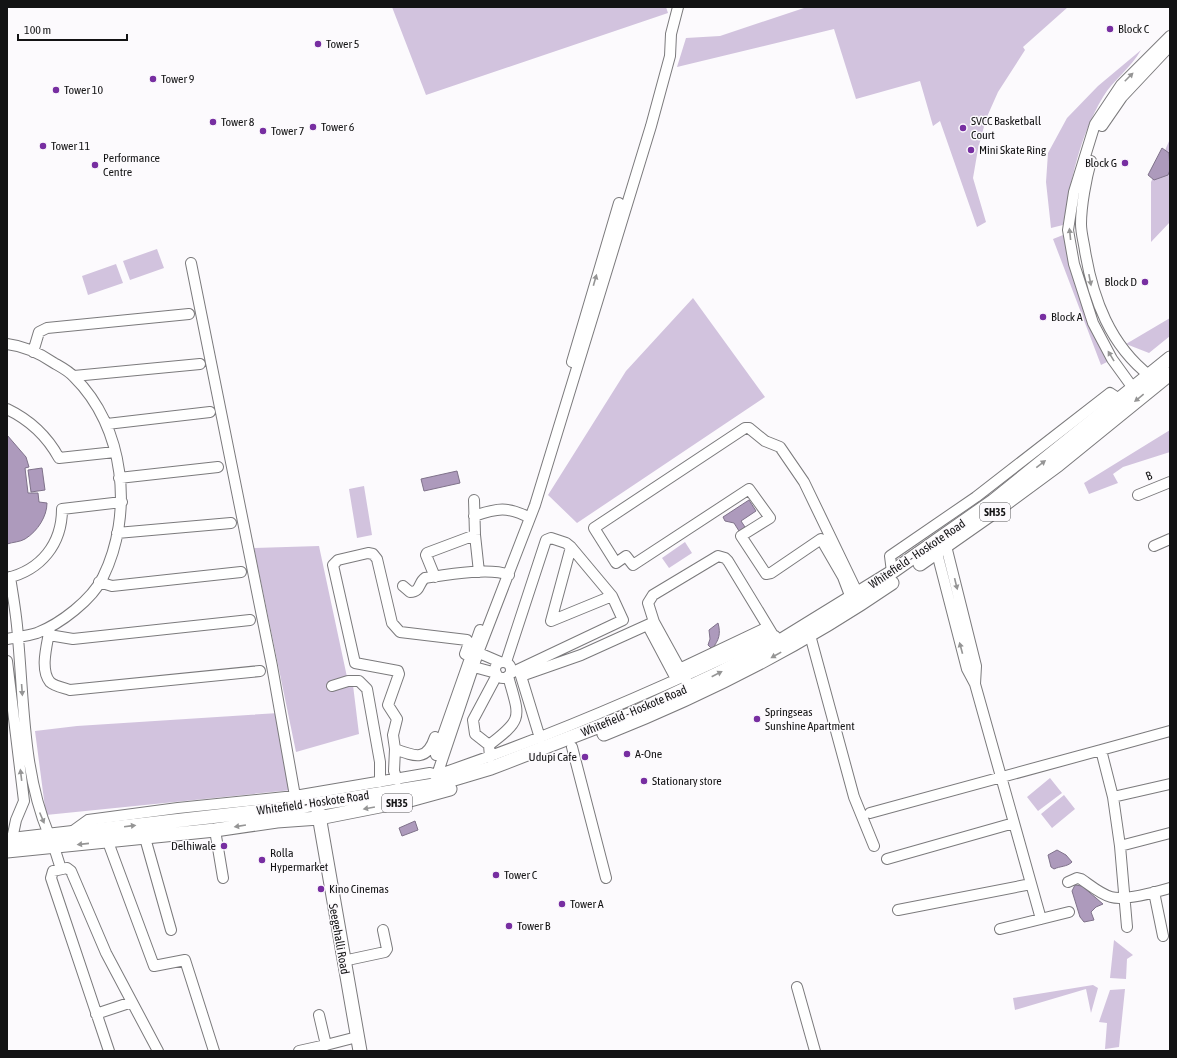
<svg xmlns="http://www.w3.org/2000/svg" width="1177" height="1058" font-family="'Asap Condensed',sans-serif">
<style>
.green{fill:#d2c3de}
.water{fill:#ad9abc;stroke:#7f728a}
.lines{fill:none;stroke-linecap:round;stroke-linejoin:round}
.minor-casing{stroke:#7b7a7c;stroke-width:12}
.major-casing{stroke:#7b7a7c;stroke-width:15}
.minor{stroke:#fff;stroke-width:10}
.major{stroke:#fff;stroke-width:13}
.oneway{fill:#959595}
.poi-dot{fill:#772ea1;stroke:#fcfafd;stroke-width:1.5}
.labels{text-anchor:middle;stroke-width:3;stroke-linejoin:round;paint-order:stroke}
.shield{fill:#fcfafd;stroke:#59585a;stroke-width:1}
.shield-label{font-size:11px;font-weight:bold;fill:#131314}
.poi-label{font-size:12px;fill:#131314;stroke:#fcfafd;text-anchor:start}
.street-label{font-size:12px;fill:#131314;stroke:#fcfafd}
</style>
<rect width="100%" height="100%" fill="#fcfafd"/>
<!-- green -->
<path class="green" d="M392 7H666L668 13 426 95Z
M807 7H1068L1023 47 1025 50 998 92 986 119 978 149 973 178 986 222 977 227 940 121 933 126 920 81 856 99 834 29 677 67 686 38 720 36Z
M1141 50C1131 68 1113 80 1103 97 1079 137 1071 181 1063 225L1051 228 1046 182 1048 153 1067 118 1098 86Z
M1170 139V222L1151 242V182Z
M1068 233 1086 309 1107 362 1101 365 1053 239Z
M157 249 164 268 130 280 123 261Z
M116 264 123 283 88 295 82 276Z
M693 298 765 397 577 523 548 495 626 371Z
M1170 318V336L1149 353 1126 344Z
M1170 430V452L1123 467 1113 474 1118 483 1089 494 1084 483Z
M364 486 372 535 357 538 349 489Z
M685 542 692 553 669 568 662 558Z
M319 546 347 677H352L359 734 296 752 254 548Z
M279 713 292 790 46 815 35 731 77 726Z
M1050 778 1062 793 1038 811 1027 797Z
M1064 795 1075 809 1052 828 1041 814Z
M1114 940 1133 955 1127 959 1126 979 1110 978Z
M1093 985 1098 988 1091 1013 1086 989 1015 1010 1013 998Z
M1125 989 1119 1047 1105 1049 1107 1023 1099 1022 1110 990Z"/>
<!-- water -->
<path class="water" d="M1162 148 1169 153 1170 170 1168 175 1154 180 1148 175Z
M7 435 26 457 29 467 25 468 28 493H38L39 502 47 503C47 516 38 531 25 539 20 542 13 542 7 544Z
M42 468 45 490 31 492 28 470Z
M457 471 460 483 424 491 421 479Z
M749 500 756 511 741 521 745 527 739 531 734 523 725 521 723 517Z
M718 623C721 634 719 640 712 649L708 645 710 639 709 630Z
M415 821 418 830 402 836 399 828Z
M1057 850 1066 855 1072 862C1067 867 1060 866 1054 869L1051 867 1048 855Z
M1075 885 1082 886 1103 904 1096 907 1091 912 1094 920 1084 922 1080 917 1072 891Z"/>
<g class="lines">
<defs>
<path id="minor" d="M1102 126 1122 97 1169 47
M1091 161C1086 179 1081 206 1081 224 1081 233 1084 243 1085 251 1093 299 1110 345 1150 376
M191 263 272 666 295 796
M7 344C24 346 41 354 54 363 61 367 69 371 74 377 125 427 134 514 103 577 92 600 60 624 37 633 27 636 17 637 7 639
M33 352 39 332 47 328 189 314
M572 362 619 203
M74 376 200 364
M1133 388 1112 359 1093 323 1074 264 1068 230 1074 192 1095 124 1121 85 1170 36
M7 409C30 420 47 436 59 458L115 452
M107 424 210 412
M119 478 218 467
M1138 495 1170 482
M474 500 475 535 479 572
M474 516C497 508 508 506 530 518
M117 533 231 523
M946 546 976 666 975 684
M1154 546 1170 539
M571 547 551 621 612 596
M937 553 967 669 975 684 1041 919
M892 572 890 556 976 497 1110 393 1119 399
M10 577C13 597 17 617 18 638 24 704 23 773 49 835
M435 577 426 555 427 553 475 535
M7 578C41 570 62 544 62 509L122 502
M99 582 112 586 241 572
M403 586 410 592C421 592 418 583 425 578 445 575 490 567 509 575
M851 598 843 577 821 539 771 573 766 574 741 536 770 518 749 489 633 565 626 556 616 563 594 528 745 428H749L765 441 780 447 804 482 858 594
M648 626 675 677
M50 627C48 642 39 669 50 682 54 686 64 688 70 690L260 671
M49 635 73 639 250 620
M810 635 854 797 874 846
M479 653 500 662
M7 661 24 801 16 820 12 839
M495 670a8 8 0 1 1 16 0a8 8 0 1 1-16 0Z
M506 662 546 540 551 538 566 543 571 547 612 596 623 620 511 673
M474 667 496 673
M673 672 768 627
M687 682 654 622 648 603 653 595 718 556 725 558 728 561 773 635
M332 686 348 681H359L367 689 380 762V782
M540 738 521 676 581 655 654 622
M489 745 475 734 473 720 497 675
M572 747 606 878
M395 749C416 757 427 761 435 737
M436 755 480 630
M490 757 489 745C525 718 519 717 508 676
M397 780 394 771 395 749 393 735 397 719 388 705 399 674 398 671 355 663 333 565 338 560 368 553 373 554 377 559 392 623 400 632 467 640 469 643 465 654
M434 790 437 775 479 650 535 505 651 126 670 56 671 34 678 7
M1113 797 1170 784
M870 813 1101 750
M215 830 223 878
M70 833 88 820 178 808 295 796 430 773 437 775C552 736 662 688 772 635L775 636 780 641
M145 838 171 930
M108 842 154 966 185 960 214 1051
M1120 846 1170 833
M54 847 61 869
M887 859 1014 823
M1068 882 1077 878 1081 879C1090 885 1100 894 1111 897 1125 901 1156 892 1170 888
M1154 892 1163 936
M898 910 1031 884
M1127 927 1120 846 1113 797 1101 750 1170 731
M1000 929 1069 912
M343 961 385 952 387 949 383 930
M797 987 815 1051
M96 1014 132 1002
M326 1045 357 1037
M109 1051 51 878 53 871 67 868 71 871 106 953 158 1051
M299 1051 326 1045 319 1015"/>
<path id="major" d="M920 564 997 510 1058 465 1170 374
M604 734C705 694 802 645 892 583
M318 810 360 1051
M7 840 297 807 434 785 491 768 636 712 717 674 780 641 892 572 993 501 1170 358
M7 851 215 830 277 821 319 818 410 800 450 789"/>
</defs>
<!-- minor casing -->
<use href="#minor" class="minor-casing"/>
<!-- major casing -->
<use href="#major" class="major-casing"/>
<!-- minor -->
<use href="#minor" class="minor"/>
<!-- major -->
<use href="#major" class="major"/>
</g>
<!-- one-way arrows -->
<defs><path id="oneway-solid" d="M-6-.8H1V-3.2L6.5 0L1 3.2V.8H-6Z"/></defs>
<g class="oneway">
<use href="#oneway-solid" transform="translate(1129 77) rotate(-45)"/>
<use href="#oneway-solid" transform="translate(1070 234) rotate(-96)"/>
<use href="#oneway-solid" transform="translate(595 280) rotate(-74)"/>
<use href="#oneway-solid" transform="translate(1090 280) rotate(79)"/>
<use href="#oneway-solid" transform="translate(1111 356) rotate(-121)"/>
<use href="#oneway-solid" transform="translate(1139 398) rotate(141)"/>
<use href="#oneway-solid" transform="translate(1041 464) rotate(-38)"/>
<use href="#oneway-solid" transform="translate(956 584) rotate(76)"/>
<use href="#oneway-solid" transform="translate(961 648) rotate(-105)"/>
<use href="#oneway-solid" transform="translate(776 655) rotate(151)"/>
<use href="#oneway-solid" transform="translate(717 674) rotate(-27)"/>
<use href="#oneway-solid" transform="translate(22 690) rotate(86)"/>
<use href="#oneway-solid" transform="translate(21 775) rotate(-97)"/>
<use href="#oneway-solid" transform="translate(369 808) rotate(170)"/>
<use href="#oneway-solid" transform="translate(42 818) rotate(67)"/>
<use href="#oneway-solid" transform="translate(130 826) rotate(-7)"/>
<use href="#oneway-solid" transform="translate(240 826) rotate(171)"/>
<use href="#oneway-solid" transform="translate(83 844) rotate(174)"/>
</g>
<!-- markers -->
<g class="poi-dot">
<circle cx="1110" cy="29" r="4"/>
<circle cx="318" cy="44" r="4"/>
<circle cx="153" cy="79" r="4"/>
<circle cx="56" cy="90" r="4"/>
<circle cx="213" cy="122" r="4"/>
<circle cx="313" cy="127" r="4"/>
<circle cx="963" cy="128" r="4"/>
<circle cx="263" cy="131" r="4"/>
<circle cx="43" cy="146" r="4"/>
<circle cx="971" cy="150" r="4"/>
<circle cx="1125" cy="163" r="4"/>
<circle cx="95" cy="165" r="4"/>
<circle cx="1145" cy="282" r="4"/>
<circle cx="1043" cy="317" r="4"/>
<circle cx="757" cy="719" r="4"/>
<circle cx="627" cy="754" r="4"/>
<circle cx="585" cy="757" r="4"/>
<circle cx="644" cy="781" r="4"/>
<circle cx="224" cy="846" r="4"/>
<circle cx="262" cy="860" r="4"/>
<circle cx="496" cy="875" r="4"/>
<circle cx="321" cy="889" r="4"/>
<circle cx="562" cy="904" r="4"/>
<circle cx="509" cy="926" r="4"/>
</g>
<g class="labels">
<!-- shield labels -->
<g class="shield">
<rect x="980" y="503" width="30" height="18" rx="3"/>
<rect x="382" y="794" width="30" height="18" rx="3"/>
</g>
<g class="shield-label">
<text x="995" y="516">SH35</text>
<text x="397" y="807">SH35</text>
</g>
<!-- poi labels -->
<g class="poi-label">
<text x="1118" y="33">Block C</text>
<text x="326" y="48">Tower 5</text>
<text x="161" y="83">Tower 9</text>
<text x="64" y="94">Tower 10</text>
<text x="971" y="125">SVCC Basketball<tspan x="971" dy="14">Court</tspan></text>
<text x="221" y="126">Tower 8</text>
<text x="321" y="131">Tower 6</text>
<text x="271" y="135">Tower 7</text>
<text x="51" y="150">Tower 11</text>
<text x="979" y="154">Mini Skate Ring</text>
<text x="103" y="162">Performance<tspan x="103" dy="14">Centre</tspan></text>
<text x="1117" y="167" text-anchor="end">Block G</text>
<text x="1137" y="286" text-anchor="end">Block D</text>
<text x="1051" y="321">Block A</text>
<text x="765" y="716">Springseas<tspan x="765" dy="14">Sunshine Apartment</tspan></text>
<text x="635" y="758">A-One</text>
<text x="577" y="761" text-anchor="end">Udupi Cafe</text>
<text x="652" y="785">Stationary store</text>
<text x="216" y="850" text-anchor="end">Delhiwale</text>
<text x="270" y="857">Rolla<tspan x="270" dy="14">Hypermarket</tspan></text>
<text x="504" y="879">Tower C</text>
<text x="329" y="893">Kino Cinemas</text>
<text x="570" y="908">Tower A</text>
<text x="517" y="930">Tower B</text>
</g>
<!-- street labels -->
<g class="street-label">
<text transform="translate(1149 476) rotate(-22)" y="4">B</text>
<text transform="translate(917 554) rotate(-34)" y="4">Whitefield - Hoskote Road</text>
<text transform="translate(634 711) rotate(-23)" y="4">Whitefield - Hoskote Road</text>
<text transform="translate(313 803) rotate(-8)" y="4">Whitefield - Hoskote Road</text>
<text transform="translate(339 939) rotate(80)" y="4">Seegehalli Road</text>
</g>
</g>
<!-- border -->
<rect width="1177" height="1058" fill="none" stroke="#131314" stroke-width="16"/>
<!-- scale -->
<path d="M18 34v6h109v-6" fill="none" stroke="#131314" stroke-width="2"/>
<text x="24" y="34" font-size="12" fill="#131314" stroke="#fcfafd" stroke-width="3" paint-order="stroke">100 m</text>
</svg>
